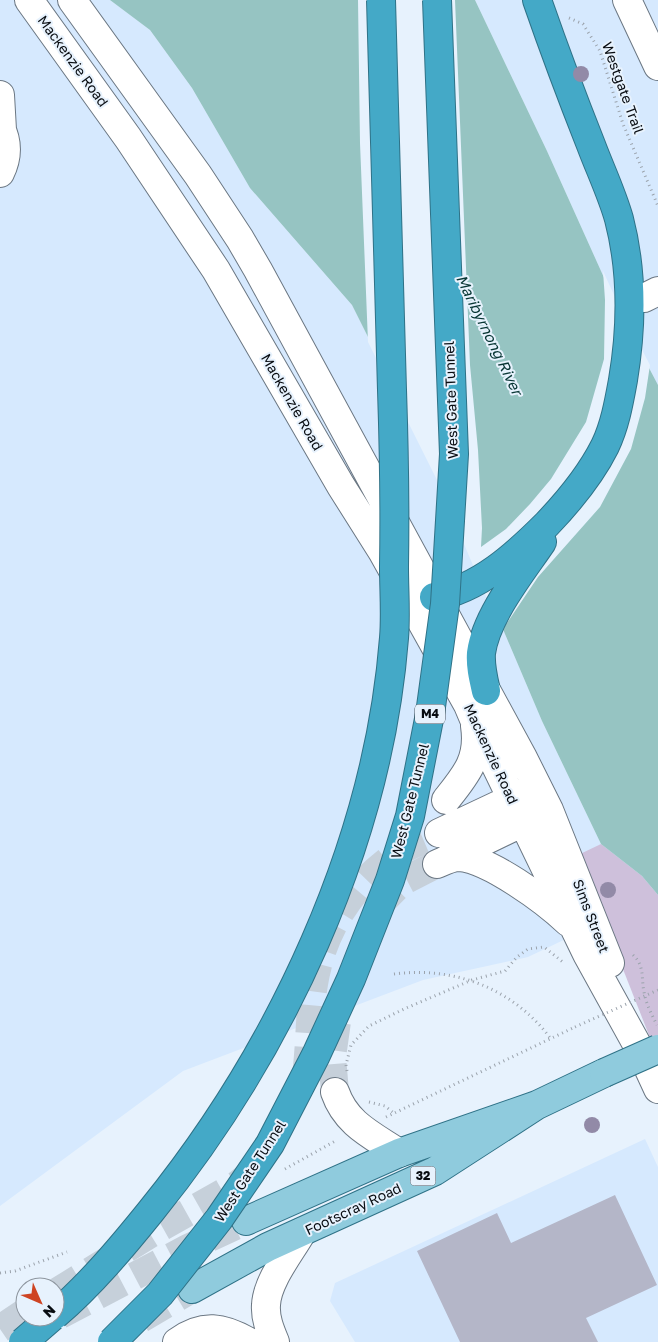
<svg xmlns="http://www.w3.org/2000/svg" width="658" height="1342" font-family="'Golos Text',sans-serif">
<style>
.built{fill:#d6e9fe}
.green{fill:#cec0db}
.water{fill:#96c4c2}
.pier{fill:#e7f2fd}
.building{fill:#b4b6c8}
.lines{fill:none;stroke-linecap:round;stroke-linejoin:round}
.minor-tunnel{stroke:#c6d0da;stroke-width:28;stroke-dasharray:28 14;stroke-linecap:butt}
.major-tunnel{stroke:#c6d0da;stroke-width:28;stroke-dasharray:28 14;stroke-linecap:butt}
.minor-casing{stroke:#6b7783;stroke-width:30}
.major-casing{stroke:#2f7287;stroke-width:30}
.highway-casing{stroke:#2f7287;stroke-width:30}
.path{stroke:#9ba3ac;stroke-width:3;stroke-dasharray:1 4;stroke-linecap:butt}
.minor{stroke:#fff;stroke-width:28}
.major{stroke:#8fcbdd;stroke-width:28}
.highway{stroke:#44a9c7;stroke-width:28}
.major-bridge-casing{stroke:#2f7287;stroke-width:30;stroke-linecap:butt}
.highway-bridge-casing{stroke:#2f7287;stroke-width:30;stroke-linecap:butt}
.path-bridge{stroke:#9ba3ac;stroke-width:3;stroke-dasharray:1 4;stroke-linecap:butt}
.major-bridge{stroke:#8fcbdd;stroke-width:28}
.highway-bridge{stroke:#44a9c7;stroke-width:28}
.tree{fill:#928aa7}
.labels{text-anchor:middle;stroke-width:4;stroke-linejoin:round;paint-order:stroke}
.shield{fill:#e7f2fd;stroke:#4b5158;stroke-width:1}
.shield-label{font-size:12px;font-weight:bold;fill:#080c11}
.street-label{font-size:14px;fill:#080c11;stroke:#e7f2fd}
.water-label{font-size:15px;font-style:italic;fill:#083634;stroke:#e7f2fd}
</style>
<rect width="100%" height="100%" fill="#e7f2fd"/>
<!-- built -->
<path class="built" d="M0 0H110L150 30 192 88 250 188 352 305 440 481 542 721 601 844 642 876 658 895 528 957 423 980 183 1071 0 1206Z
M475 0H658V385L619 311 547 151Z
M645 1139 658 1167V1342H355L330 1301 335 1283Z"/>
<!-- green -->
<path class="green" d="M601 844 642 876 658 895V1058L578 855Z"/>
<!-- water -->
<path class="water" d="M110 0H475L547 151 619 311 658 385V895L642 876 601 844 542 721 440 481 352 305 250 188 192 88 150 30Z"/>
<!-- pier -->
<path class="pier" d="M358 0H455L470 365 478 450 482 528 481 547 506 529 530 504 551 479 586 422 604 359 605 300 603 271 621 310 650 365 645 398 631 449 600 507 538 577 501 632 438 482 368 342 360 143Z"/>
<!-- building -->
<path class="building" d="M615 1195 657 1285 586 1318 598 1342H460L417 1251 497 1213 511 1243Z"/>
<g class="lines">
<!-- minor-tunnel -->
<path class="minor-tunnel" d="M376 908 402 882 437 864
M306 1075C310 1045 309 1014 314 984 323 928 354 882 401 851 412 844 427 839 439 833
M335 1092 332 1057 338 1014
M55 1293 160 1228 238 1184 250 1174
M0 1329 25 1312"/>
<!-- major-tunnel -->
<path class="major-tunnel" d="M60 1315 188 1248 246 1221
M141 1319 192 1289"/>
<defs>
<path id="minor" d="M29 0 128 138 216 270 341 486 382 551 468 705 479 731 587 954 640 1050 658 1089
M72 0 198 175 240 239 258 270 523 758 549 810 610 963
M627 0 658 66
M0 95 2 130
M0 126C8 142 8 157 0 173
M644 298 658 291
M446 800C466 775 480 759 475 726
M439 833 528 791
M447 859 538 815
M437 864C444 861 452 857 459 857 489 859 546 901 568 922
M335 1092C346 1124 372 1135 399 1153
M177 1342C203 1323 223 1327 249 1342
M275 1342C270 1330 265 1318 266 1305 267 1281 290 1253 302 1232"/>
<path id="major" d="M246 1221 399 1153 537 1105 604 1073
M192 1289 268 1247 435 1171 537 1105"/>
<path id="highway" d="M434 597C479 589 516 555 547 524 569 501 591 474 605 446 615 425 619 402 623 380 632 326 633 273 619 219 612 194 600 169 591 145 572 97 554 49 537 0
M486 691C483 678 480 666 481 653 486 616 521 573 542 542"/>
</defs>
<!-- minor casing -->
<use href="#minor" class="minor-casing"/>
<!-- major casing -->
<use href="#major" class="major-casing"/>
<!-- highway casing -->
<use href="#highway" class="highway-casing"/>
<!-- path -->
<path class="path" d="M569 18 583 24 600 51 623 124 658 206
M633 955C645 966 641 978 644 992 646 1004 652 1015 657 1025
M347 1071 346 1065 351 1045 369 1026 404 1009 472 980 505 971 517 957 528 949 544 947 564 963
M369 1102 385 1106 395 1114
M386 1117 575 1027
M285 1169 337 1140
M0 1273 15 1271 67 1252"/>
<!-- minor -->
<use href="#minor" class="minor"/>
<!-- major -->
<use href="#major" class="major"/>
<!-- highway -->
<use href="#highway" class="highway"/>
<defs>
<path id="major-bridge" d="M604 1073 658 1049"/>
<path id="highway-bridge" d="M55 1315C91 1284 122 1247 151 1211 280 1052 378 844 394 638 396 615 394 591 394 567 395 508 394 449 392 390 388 260 384 130 381 0
M23 1342 52 1317
M112 1342 160 1294 219 1219 270 1144 316 1055 351 979 390 880 410 816 430 714 445 604 454 454 437 0"/>
</defs>
<!-- major-bridge casing -->
<use href="#major-bridge" class="major-bridge-casing"/>
<!-- highway-bridge casing -->
<use href="#highway-bridge" class="highway-bridge-casing"/>
<!-- path-bridge -->
<path class="path-bridge" d="M394 974C455 966 514 989 551 1039
M575 1027 658 990"/>
<!-- major-bridge -->
<use href="#major-bridge" class="major-bridge"/>
<!-- highway-bridge -->
<use href="#highway-bridge" class="highway-bridge"/>
</g>
<!-- trees -->
<g class="tree">
<circle cx="581" cy="74" r="8"/>
<circle cx="608" cy="890" r="8"/>
<circle cx="592" cy="1125" r="8"/>
</g>
<g class="labels">
<!-- shield labels -->
<g class="shield">
<rect x="415" y="704.5" width="30" height="19" rx="4"/>
<rect x="410.5" y="1166.5" width="25" height="19" rx="4"/>
</g>
<g class="shield-label">
<text x="430" y="718">M4</text>
<text x="423" y="1180">32</text>
</g>
<!-- street labels -->
<g class="street-label">
<text transform="translate(73 61) rotate(54)" y="5">Mackenzie Road</text>
<text transform="translate(623 88) rotate(70)" y="5">Westgate Trail</text>
<text transform="translate(451 400) rotate(-92)" y="5">West Gate Tunnel</text>
<text transform="translate(292 402) rotate(60)" y="5">Mackenzie Road</text>
<text transform="translate(491 754) rotate(65)" y="5">Mackenzie Road</text>
<text transform="translate(410 801) rotate(-76)" y="5">West Gate Tunnel</text>
<text transform="translate(591 916) rotate(69)" y="5">Sims Street</text>
<text transform="translate(250 1171) rotate(-57)" y="5">West Gate Tunnel</text>
<text transform="translate(353 1209) rotate(-25)" y="5">Footscray Road</text>
</g>
<!-- water labels -->
<g class="water-label">
<text transform="translate(489 335) rotate(64)" y="5">Maribyrnong River</text>
</g>
</g>
<!-- north arrow -->
<g transform="translate(40 1302) rotate(135)"><circle r="24" fill="#e7f2fd" stroke="#8e969f"/>
<path d="M0-4L9 19L0 12L-9 19Z" fill="#ce4423"/>
<text y="-8" font-size="14" font-weight="bold" text-anchor="middle" fill="#080c11">N</text>
</g>
</svg>
